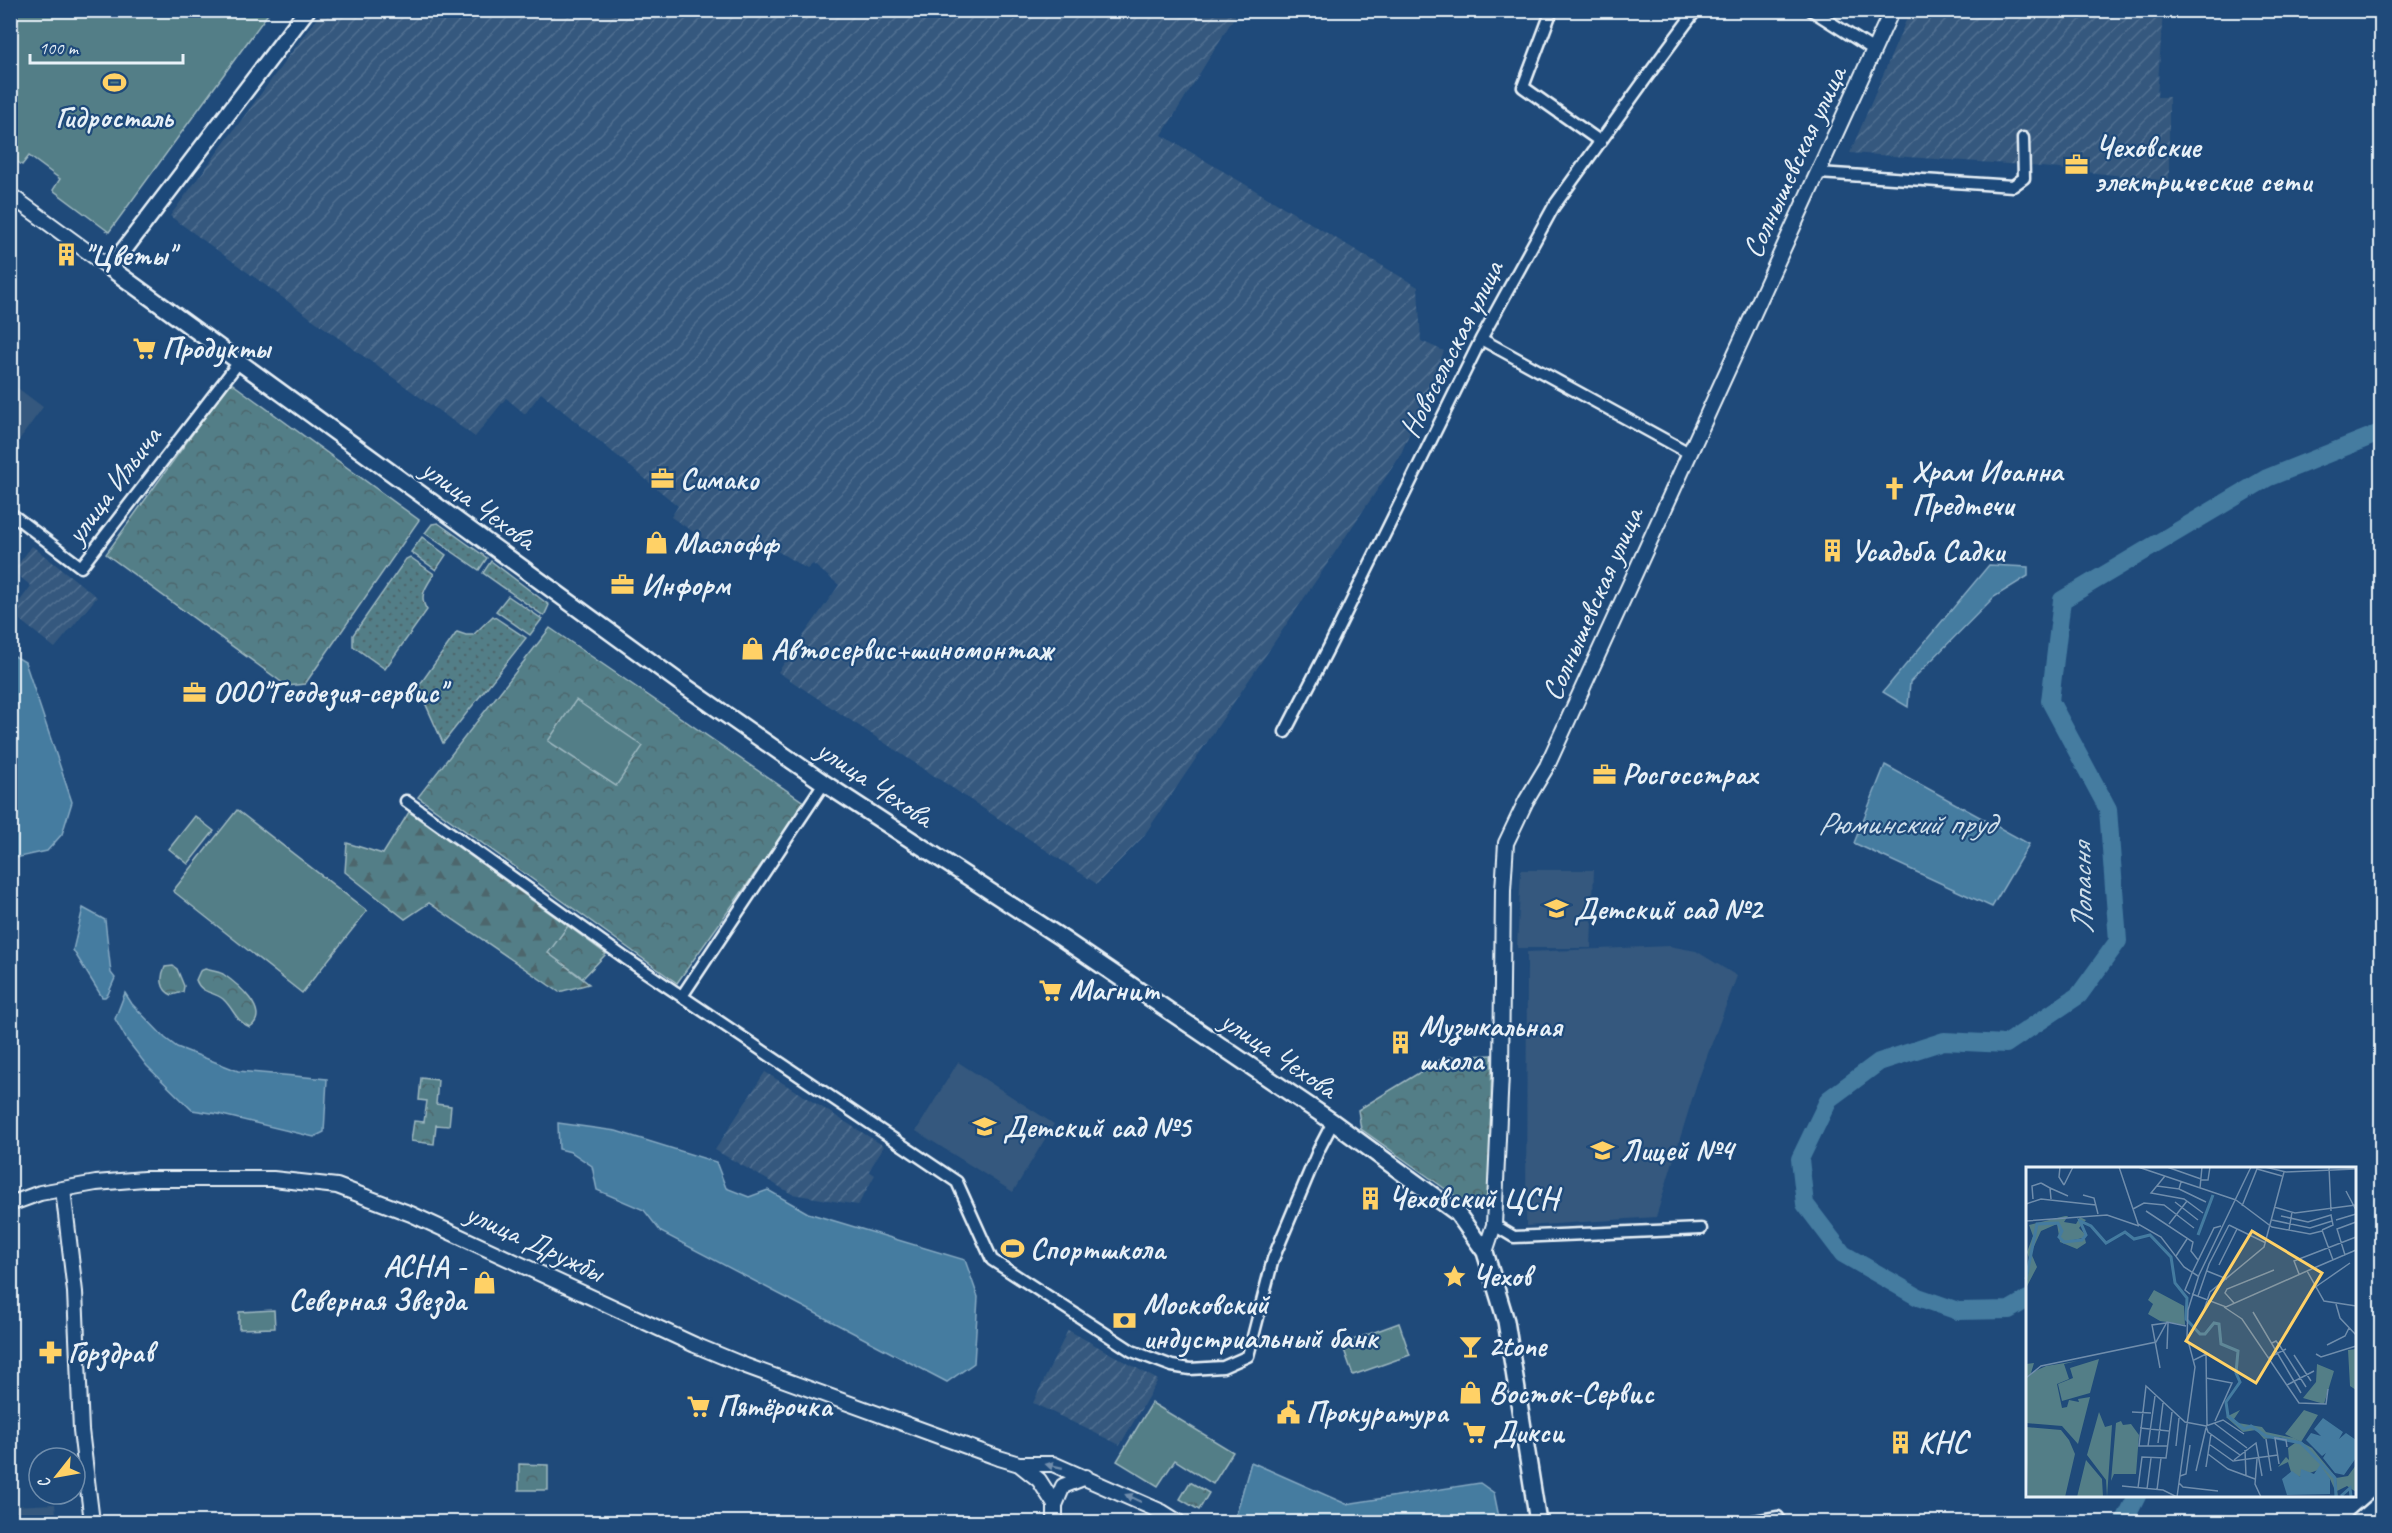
<svg xmlns="http://www.w3.org/2000/svg" width="2392" height="1533" font-family="Caveat,sans-serif">
<style>
.built{fill:#34587e}
.industrial{fill:url(#industrial-furrows)}
.grass{fill:url(#grass-dots);stroke:#9eb8c0;stroke-width:1.5}
.forest{fill:url(#forest-firs);stroke:#9eb8c0;stroke-width:1.5}
.park{fill:url(#park-crowns);stroke:#9eb8c0;stroke-width:1.5}
.pitch{fill:#537e87;stroke:#9eb8c0;stroke-width:1.5}
.water{fill:#447ba0;stroke:#86aac3;stroke-width:1.5}
.lines{fill:none;stroke-linecap:round;stroke-linejoin:round}
.river{stroke:#447ba0;stroke-width:18}
.minor-casing{stroke:#e8f1f8;stroke-width:15}
.tertiary-casing{stroke:#e8f1f8;stroke-width:18}
.secondary-casing{stroke:#e8f1f8;stroke-width:20}
.primary-casing{stroke:#e8f1f8;stroke-width:21}
.minor{stroke:#1f4a7a;stroke-width:10}
.tertiary{stroke:#1f4a7a;stroke-width:14}
.secondary{stroke:#1f4a7a;stroke-width:15}
.primary{stroke:#1f4a7a;stroke-width:16}
.oneway{fill:#6f8dac}
.labels{text-anchor:middle;stroke-width:4.5;stroke-linejoin:round;paint-order:stroke}
.poi-label{font-size:30px;font-weight:bold;fill:#e8f1f8;stroke:#1f4a7a;text-anchor:start}
.street-label{font-size:30px;fill:#e8f1f8;stroke:#1f4a7a}
.water-label{font-size:32px;font-style:italic;fill:#cfdfeb;stroke:#1f4a7a}
.inset-river{fill:none;stroke:#447ba0;stroke-width:3}
.inset-road{fill:none;stroke:#6f8dac;stroke-width:1.5}
.view{fill:#ffd166;fill-opacity:0.15;stroke:#ffd166;stroke-width:3}
.inset-edge{fill:none;stroke:#e8f1f8;stroke-width:3}
</style>
<defs>
<pattern id="industrial-furrows" width="10" height="10" patternUnits="userSpaceOnUse" patternTransform="scale(1.5)"><rect width="10" height="10" fill="#34587e"/><path d="M-1 1l2-2M0 10L10 0M9 11l2-2" fill="none" stroke="#517091"/></pattern>
<pattern id="grass-dots" width="8" height="8" patternUnits="userSpaceOnUse" patternTransform="scale(1.5)"><rect width="8" height="8" fill="#537e87"/><path d="M2 2h.1M6 6h.1" fill="none" stroke="#4d666c" stroke-width="1.8" stroke-linecap="round"/></pattern>
<pattern id="forest-firs" width="22" height="20" patternUnits="userSpaceOnUse" patternTransform="scale(1.5)"><rect width="22" height="20" fill="#537e87"/><path d="M5 1l3.5 6h-7zM16 11l3.5 6h-7z" fill="#4d666c"/></pattern>
<pattern id="park-crowns" width="20" height="18" patternUnits="userSpaceOnUse" patternTransform="scale(1.5)"><rect width="20" height="18" fill="#537e87"/><path d="M2 6a3 3 0 1 1 6 0M12 15a3 3 0 1 1 6 0" fill="none" stroke="#4d666c"/></pattern>
</defs>
<rect width="100%" height="100%" fill="#1f4a7a"/>
<filter id="ink" filterUnits="userSpaceOnUse"><feTurbulence type="fractalNoise" baseFrequency=".0167" numOctaves="2"/><feDisplacementMap in="SourceGraphic" scale="12" xChannelSelector="R" yChannelSelector="G"/><feConvolveMatrix kernelMatrix="1 2 1 2 8 2 1 2 1" color-interpolation-filters="sRGB"/></filter>
<g filter="url(#ink)">
<!-- built -->
<path class="built" d="M11 383 43 407 11 451H10Z
M1521 870H1594L1591 948H1517Z
M1669 946 1696 951 1737 976 1697 1083 1656 1217 1526 1226 1527 952Z
M958 1062 1054 1124 1013 1192 916 1131Z
M55 1504 57 1522H11V1506Z"/>
<!-- industrial -->
<path class="industrial" d="M323 10 1238 11 1162 135 1418 287 1421 341 1444 351 1400 456 1143 837 1097 884 778 672 839 585 813 564 807 569 769 546 713 545 671 517 678 506 541 393 525 414 506 398 475 437 170 216Z
M1910 11H2163L2157 97H2169V181L2022 165 1850 153Z
M32 546 97 597 55 648 11 613 31 586 13 571Z
M765 1072 884 1146 869 1171 875 1175 858 1205 792 1194 715 1150Z
M1068 1330 1158 1380 1120 1445 1033 1403Z"/>
<!-- grass -->
<path class="grass" d="M438 523 487 558 479 570 425 533 432 524Z
M422 537 446 555 436 570 411 552Z
M410 557 434 574C426 587 418 596 427 610L385 669 353 646V635L406 559Z
M491 561 549 605 544 616 483 573Z
M508 596 542 619 530 635 496 611Z
M493 616 526 638 443 743 418 687 457 632 466 635H473Z"/>
<!-- forest -->
<path class="forest" d="M409 812 568 926 549 953 589 984 559 992 429 903 405 919 345 872 347 843 383 854Z"/>
<!-- park -->
<path class="park" d="M230 382 419 520 305 684 287 686 106 554Z
M550 628 805 803 677 983 418 797Z
M568 926 606 954 583 978 548 953Z
M173 966 177 969 184 986 183 992 172 995C160 990 160 977 165 967Z
M205 969C211 971 217 971 223 974 236 983 272 1012 250 1027 235 1021 234 1009 223 999 213 991 201 994 196 980L200 971Z
M1492 1055 1489 1197 1468 1205 1361 1129 1358 1110 1445 1057Z
M421 1078 438 1080 436 1104 451 1106 449 1126 436 1125 434 1144 411 1141 414 1121 424 1122 427 1101 419 1100Z
M519 1464 548 1465V1490H519Z
M1190 1482 1209 1493 1199 1510 1180 1499Z"/>
<!-- pitch -->
<path class="pitch" d="M11 10H270V11L109 232 53 190 60 179 29 156 22 165 11 157Z
M576 700 643 746 616 786 548 741Z
M237 810 367 911 302 993 173 891Z
M195 816 214 831 188 864 169 849Z
M274 1310 275 1328 239 1329V1312Z
M1399 1323 1410 1355 1353 1375 1342 1344Z
M1152 1403 1233 1452 1213 1484 1175 1460 1158 1486 1117 1461Z"/>
<!-- water -->
<path class="water" d="M1989 565 2028 567V576L1994 597 1910 682 1908 707 1883 692Z
M11 654 25 662 72 802 62 834 47 851 15 858H10Z
M1885 765 2029 844 1992 907 1854 843Z
M83 908 105 920 111 973 115 978 108 994 105 997H102L73 950Z
M125 993 132 1004 165 1038 177 1047 238 1071 327 1079 324 1132 314 1137 218 1114 192 1110 147 1066 127 1040 115 1019Z
M558 1123 616 1131 716 1162 726 1188 749 1197 768 1190 808 1213 965 1260 978 1297 974 1363 947 1382 661 1232 644 1210 597 1190 592 1166 571 1152 559 1149Z
M1251 1462 1346 1504 1480 1483 1494 1493 1500 1522H1234Z"/>
<g class="lines">
<!-- river -->
<path class="river" d="M2028 1299 2009 1310 1958 1311 1918 1297 1843 1254 1805 1204 1800 1159 1829 1099 1879 1062 1944 1041 2006 1044 2079 995 2118 941 2108 809 2050 701 2062 600 2267 478 2382 432
M2124 1522 2137 1496"/>
<defs>
<path id="minor" d="M1552 10 1523 87 1601 142
M1811 10 1874 50
M1819 173 2013 186 2024 178 2023 138
M1481 339 1689 453
M10 513 81 567 239 362
M1285 732 1329 647 1481 339 1554 206 1662 56 1696 10
M406 801 625 958 957 1182 992 1260 1132 1351 1172 1366 1190 1369 1223 1367 1248 1356 1273 1259 1319 1149 1333 1122
M682 996 824 783
M1494 1225 1514 1237 1701 1229
M1748 1522 1778 1517"/>
<path id="tertiary" d="M10 195 110 268
M63 1189 75 1292 81 1430 92 1522
M10 1204 40 1193 96 1183 144 1179H273L337 1186 411 1214 695 1345 746 1366 999 1458 1019 1464H1053L1162 1512 1178 1522
M1485 1252 1494 1225 1501 1074 1503 890 1506 843 1526 801 1547 766 1892 10
M1019 1464 1039 1480 1055 1505
M1055 1522V1505L1063 1486 1086 1477"/>
<path id="secondary" d="M307 10 110 268 679 682 824 783 1057 935 1333 1122 1457 1213 1485 1252 1506 1321 1538 1522"/>
<path id="primary" d="M2359 1522 2382 1502"/>
</defs>
<!-- minor casing -->
<use href="#minor" class="minor-casing"/>
<!-- tertiary casing -->
<use href="#tertiary" class="tertiary-casing"/>
<!-- secondary casing -->
<use href="#secondary" class="secondary-casing"/>
<!-- primary casing -->
<use href="#primary" class="primary-casing"/>
<!-- minor -->
<use href="#minor" class="minor"/>
<!-- tertiary -->
<use href="#tertiary" class="tertiary"/>
<!-- secondary -->
<use href="#secondary" class="secondary"/>
<!-- primary -->
<use href="#primary" class="primary"/>
</g>
<!-- one-way arrows -->
<defs><path id="oneway-solid" d="M-6-.8H1V-3.2L6.5 0L1 3.2V.8H-6Z" transform="scale(1.5)"/></defs>
<g class="oneway">
<use href="#oneway-solid" transform="translate(1054 1466) rotate(-168)"/>
<use href="#oneway-solid" transform="translate(1133 1498) rotate(-155)"/>
</g>
</g>
<!-- icons -->
<defs>
<symbol id="stadium-bare" viewBox="-9 -9 18 18"><path d="M0-5a6.5 5 0 1 0 0 10a6.5 5 0 1 0 0-10ZM-3.5-1.8h7v3.6h-7Z" fill="#ffd166" stroke="#1f4a7a" stroke-width="2.5" paint-order="stroke"/></symbol>
<symbol id="office-bare" viewBox="-9 -9 18 18"><path d="M-6-3h4V-5.5h4V-3h4V5H-6ZM-1-4.5V-3h2v-1.5ZM-6 0V1H6V0Z" fill="#ffd166" stroke="#1f4a7a" stroke-width="2.5" paint-order="stroke"/></symbol>
<symbol id="building-bare" viewBox="-9 -9 18 18"><path d="M-4-6H4V6H1V3H-1V6H-4ZM-2.5-4.3h1.7v1.8h-1.7ZM.8-4.3h1.7v1.8H.8ZM-2.5-1h1.7V.8h-1.7ZM.8-1h1.7V.8H.8Z" fill="#ffd166" stroke="#1f4a7a" stroke-width="2.5" paint-order="stroke"/></symbol>
<symbol id="supermarket-bare" viewBox="-9 -9 18 18"><path d="M-6-5.5h2.5l.6 2H6L4.5 2H-2.5L-4.4-4H-6ZM-1.5 3.2a1.3 1.3 0 1 0 .1 0ZM3 3.2a1.3 1.3 0 1 0 .1 0Z" fill="#ffd166" stroke="#1f4a7a" stroke-width="2.5" paint-order="stroke"/></symbol>
<symbol id="church-bare" viewBox="-9 -9 18 18"><path d="M-1.2-6h2.4v3.5h3.3v2.4h-3.3V6h-2.4V-.1h-3.3v-2.4h3.3Z" fill="#ffd166" stroke="#1f4a7a" stroke-width="2.5" paint-order="stroke"/></symbol>
<symbol id="shop-bare" viewBox="-9 -9 18 18"><path d="M-5-2.5h2.3a2.7 3.5 0 0 1 5.4 0H5L5.5 6h-11ZM-1.5-2.5h3a1.5 2.3 0 0 0-3 0Z" fill="#ffd166" stroke="#1f4a7a" stroke-width="2.5" paint-order="stroke"/></symbol>
<symbol id="school-bare" viewBox="-9 -9 18 18"><path d="M0-5L7-2L0 1L-7-2ZM-4 1L0 2.5L4 1V4Q0 6-4 4Z" fill="#ffd166" stroke="#1f4a7a" stroke-width="2.5" paint-order="stroke"/></symbol>
<symbol id="sight-bare" viewBox="-9 -9 18 18"><path d="M0-6L1.8-2.2L6-1.7L2.9 1.2L3.7 5.4L0 3.3L-3.7 5.4L-2.9 1.2L-6-1.7L-1.8-2.2Z" fill="#ffd166" stroke="#1f4a7a" stroke-width="2.5" paint-order="stroke"/></symbol>
<symbol id="bank-bare" viewBox="-9 -9 18 18"><path d="M-6-4H6V4H-6ZM0-2.3a2.3 2.3 0 1 0 0 4.6a2.3 2.3 0 1 0 0-4.6Z" fill="#ffd166" stroke="#1f4a7a" stroke-width="2.5" paint-order="stroke"/></symbol>
<symbol id="bar-bare" viewBox="-9 -9 18 18"><path d="M-6-5H6L.8 .8V4.5H3.5V6h-7V4.5H-.8V.8Z" fill="#ffd166" stroke="#1f4a7a" stroke-width="2.5" paint-order="stroke"/></symbol>
<symbol id="pharmacy-bare" viewBox="-9 -9 18 18"><path d="M-2-6h4v4h4v4h-4v4h-4v-4h-4v-4h4Z" fill="#ffd166" stroke="#1f4a7a" stroke-width="2.5" paint-order="stroke"/></symbol>
<symbol id="civic-bare" viewBox="-9 -9 18 18"><path d="M-.6-6.5H3V-4.5H.6V-3L4-1V1h2V6H-6V1h2V-1L-.6-3ZM-1.2 2.5V6h2.4V2.5Z" fill="#ffd166" stroke="#1f4a7a" stroke-width="2.5" paint-order="stroke"/></symbol>
</defs>
<g fill-rule="evenodd">
<use href="#stadium-bare" x="98" y="66" width="33" height="33"/>
<use href="#office-bare" x="2060" y="148" width="33" height="33"/>
<use href="#building-bare" x="50" y="238" width="33" height="33"/>
<use href="#supermarket-bare" x="128" y="332" width="33" height="33"/>
<use href="#office-bare" x="646" y="462" width="33" height="33"/>
<use href="#church-bare" x="1878" y="472" width="33" height="33"/>
<use href="#shop-bare" x="640" y="526" width="33" height="33"/>
<use href="#building-bare" x="1816" y="534" width="33" height="33"/>
<use href="#office-bare" x="606" y="568" width="33" height="33"/>
<use href="#shop-bare" x="736" y="632" width="33" height="33"/>
<use href="#office-bare" x="178" y="676" width="33" height="33"/>
<use href="#office-bare" x="1588" y="758" width="33" height="33"/>
<use href="#school-bare" x="1540" y="892" width="33" height="33"/>
<use href="#supermarket-bare" x="1034" y="974" width="33" height="33"/>
<use href="#building-bare" x="1384" y="1026" width="33" height="33"/>
<use href="#school-bare" x="968" y="1110" width="33" height="33"/>
<use href="#school-bare" x="1586" y="1134" width="33" height="33"/>
<use href="#building-bare" x="1354" y="1182" width="33" height="33"/>
<use href="#stadium-bare" x="996" y="1232" width="33" height="33"/>
<use href="#sight-bare" x="1438" y="1260" width="33" height="33"/>
<use href="#shop-bare" x="468" y="1266" width="33" height="33"/>
<use href="#bank-bare" x="1108" y="1304" width="33" height="33"/>
<use href="#bar-bare" x="1454" y="1330" width="33" height="33"/>
<use href="#pharmacy-bare" x="34" y="1336" width="33" height="33"/>
<use href="#shop-bare" x="1454" y="1376" width="33" height="33"/>
<use href="#supermarket-bare" x="682" y="1390" width="33" height="33"/>
<use href="#civic-bare" x="1272" y="1396" width="33" height="33"/>
<use href="#supermarket-bare" x="1458" y="1416" width="33" height="33"/>
<use href="#building-bare" x="1884" y="1426" width="33" height="33"/>
</g>
<g class="labels">
<!-- poi labels -->
<g class="poi-label">
<text x="114" y="127" text-anchor="middle">Гидросталь</text>
<text x="2095" y="157">Чеховские<tspan x="2095" dy="34">электрические сети</tspan></text>
<text x="84" y="265">"Цветы"</text>
<text x="162" y="358">Продукты</text>
<text x="1912" y="481">Храм Иоанна<tspan x="1912" dy="34">Предтечи</tspan></text>
<text x="680" y="489">Симако</text>
<text x="674" y="553">Маслофф</text>
<text x="1850" y="561">Усадьба Садки</text>
<text x="641" y="595">Информ</text>
<text x="771" y="659">Автосервис+шиномонтаж</text>
<text x="213" y="702">ООО"Геодезия-сервис"</text>
<text x="1622" y="784">Росгосстрах</text>
<text x="1574" y="919">Детский сад №2</text>
<text x="1069" y="1000">Магнит</text>
<text x="1419" y="1036">Музыкальная<tspan x="1419" dy="34">школа</tspan></text>
<text x="1003" y="1137">Детский сад №5</text>
<text x="1620" y="1160">Лицей №4</text>
<text x="1388" y="1208">Чеховский ЦСН</text>
<text x="1030" y="1259">Спортшкола</text>
<text x="466" y="1276" text-anchor="end">АСНА -<tspan x="466" dy="34">Северная Звезда</tspan></text>
<text x="1472" y="1286">Чехов</text>
<text x="1143" y="1314">Московский<tspan x="1143" dy="34">индустриальный банк</tspan></text>
<text x="1488" y="1356">2tone</text>
<text x="68" y="1362">Горздрав</text>
<text x="1489" y="1403">Восток-Сервис</text>
<text x="717" y="1416">Пятёрочка</text>
<text x="1306" y="1422">Прокуратура</text>
<text x="1493" y="1442">Дикси</text>
<text x="1918" y="1452">КНС</text>
</g>
<!-- street labels -->
<g class="street-label">
<text transform="translate(1794 162) rotate(-65)" y="10">Солнышевская улица</text>
<text transform="translate(1451 349) rotate(-63)" y="10">Новосельская улица</text>
<text transform="translate(113 485) rotate(-53)" y="10">улица Ильича</text>
<text transform="translate(479 504) rotate(36)" y="10">улица Чехова</text>
<text transform="translate(1592 604) rotate(-66)" y="10">Солнышевская улица</text>
<text transform="translate(875 783) rotate(34)" y="10">улица Чехова</text>
<text transform="translate(1279 1054) rotate(34)" y="10">улица Чехова</text>
<text transform="translate(535 1242) rotate(25)" y="10">улица Дружбы</text>
</g>
<!-- water labels -->
<g class="water-label">
<text x="1906" y="834">Рюминский пруд</text>
<text transform="translate(2081 889) rotate(-91)" y="11">Лопасня</text>
</g>
</g>
<!-- overview -->
<g transform="translate(2026 1167)">
<rect width="330" height="330" fill="#1f4a7a"/>
<path d="M330 182V223L324 219 322 183ZM291 197 308 204 298 237 277 231 290 215ZM278 243 292 248 275 275 259 267ZM330 298V325L321 319 311 324 310 311 322 309Z" fill="#537e87"/>
<path d="M39 49H42L38 55 50 57 54 50 60 53 53 61 59 67 57 71 38 75 59 72 60 76 51 82 34 75 31 57 15 64 5 86 11 100 0 121 4 94 1 85 7 69 3 58ZM51 194 38 197 43 212 31 217 36 241 41 240 43 233 53 235 52 232 64 230 52 277 36 259 0 256V197L8 196 5 206 20 199ZM214 243 208 252 212 256 236 260 240 265 268 271 286 281 309 309 312 330 304 312 292 303 273 310 265 305 262 295 252 300 260 290 263 293 262 281 269 276 254 270 238 272 230 263 217 265 200 250ZM73 245 79 260 86 258 81 330 80 313 61 288ZM95 254 97 258 105 257 113 268 110 307H88L85 314 90 256ZM0 260 35 263 43 273 49 287 39 330H2ZM60 293 76 312 77 330H51Z" fill="#537e87"/>
<path d="M73 192 64 226 36 234 32 217 47 211 44 201Z" fill="#537e87"/>
<path d="M128 123 158 139 159 158 134 154 122 147 127 137 122 133Z" fill="#537e87"/>
<path d="M297 251 317 265 313 272 320 266 330 273V291L318 308 309 306 297 291 300 286 296 289 280 273 285 266 295 269 288 262ZM294 298 304 312V327L261 328 256 312 266 304 274 310 275 302 288 307Z" fill="#447ba0"/>
<path class="inset-river" d="M172 68 187 28M0 112 11 57 32 56 36 64 33 70 38 75 56 73 60 68 54 54 65 59 80 76 99 65 108 72 124 68 145 90 149 116 161 131 160 152 174 167H179L188 156 193 157 195 177 212 184 210 206 214 215 200 235 202 249 218 262 225 259 240 269 275 276 309 311 310 330M315 329 324 321 325 330"/>
<path class="inset-road" d="M34 0 33 10 38 18M93 0 112 57 135 70 158 100 172 109M112 0 210 33M141 0 175 12M239 0 260 5 330 2M303 0 305 44M139 9 125 26 158 32 177 46M175 13H182L184 0M15 16 24 21 25 32M38 18 47 0M131 19 153 22 155 15M24 21 42 29M174 21 176 0M153 22 180 35M320 24 330 43M57 28 68 31 72 47M7 32 6 19 15 16M210 33 246 60 284 67 296 64M149 35 172 53M0 37 15 32 70 38M216 39 231 2 256 9M248 40 269 46 330 38M107 42 118 36 138 38 168 61M120 44 167 75 165 84 172 93M255 49 282 55 305 48 307 58 296 63M246 53 284 61 306 54M310 53 330 47M0 54 81 48 113 59M143 57 161 34M203 58 240 76M263 63 266 45M296 63 307 93M319 88 311 62 330 55M150 89 161 72M193 98 211 62M181 104 201 112M281 104 330 83M273 107 268 94 330 70M288 121 324 96M164 127 159 123 166 106 188 61 195 59M166 127 200 140 281 104 298 134 330 139M172 129 183 97 203 58M208 136 199 126 201 122 248 103M310 137 314 151 330 168M198 140 216 152 273 236 300 237 302 222M227 145 275 226M177 146 184 125 238 80 258 5M246 176 250 174 254 179 280 220M301 178 319 169 323 161M141 182 142 156M290 187 295 190 330 179M268 188 285 214M242 191 260 182M168 193 180 187 181 258M134 201 126 158 140 156M0 211 15 199 130 175 141 155 160 159M180 211 206 216 189 254M261 218 288 204M106 245 125 246M188 256 221 281M180 259 182 265 214 288M114 261 143 264M240 272 245 304M132 276 137 236M183 277 207 294 252 288M122 279 129 229M141 279H113L120 219 159 255 180 259 197 253 218 267M150 279 153 251M219 283 220 309M182 287 202 302 229 312M231 292 229 317 235 330M208 293 230 276 236 309M253 297 249 271 260 273 261 280M180 300 185 267M170 304 180 261M154 309 160 307 164 278M153 316 157 320 192 324M96 319 137 323 151 330M112 321 116 290 140 291 146 245M121 322 125 291M131 323 135 291M151 330 169 200 161 170 162 143 173 108 225 0"/>
<path class="view" d="M226 64 296 106 230 216 160 174Z"/>
<rect width="330" height="330" class="inset-edge"/>
</g>
<!-- margin -->
<rect width="2392" height="1533" fill="none" stroke="#1f4a7a" stroke-width="36"/>
<rect x="18" y="18" width="2356" height="1497" fill="none" stroke="#e8f1f8" stroke-width="2" filter="url(#ink)"/>
<!-- north arrow -->
<g transform="translate(57 1476) rotate(239)"><circle r="28" fill="#1f4a7a" stroke="#6f8dac" stroke-width="1.5"/>
<path d="M0-4.5L10 22L0 15L-10 22Z" fill="#ffd166"/>
<text y="-9" font-size="16" font-weight="bold" text-anchor="middle" fill="#e8f1f8">С</text>
</g>
<!-- scale -->
<path d="M30 54v9h153v-9" fill="none" stroke="#e8f1f8" stroke-width="3"/>
<text x="39" y="54" font-size="18" fill="#e8f1f8" stroke="#1f4a7a" stroke-width="4.5" paint-order="stroke">100 m</text>
</svg>
